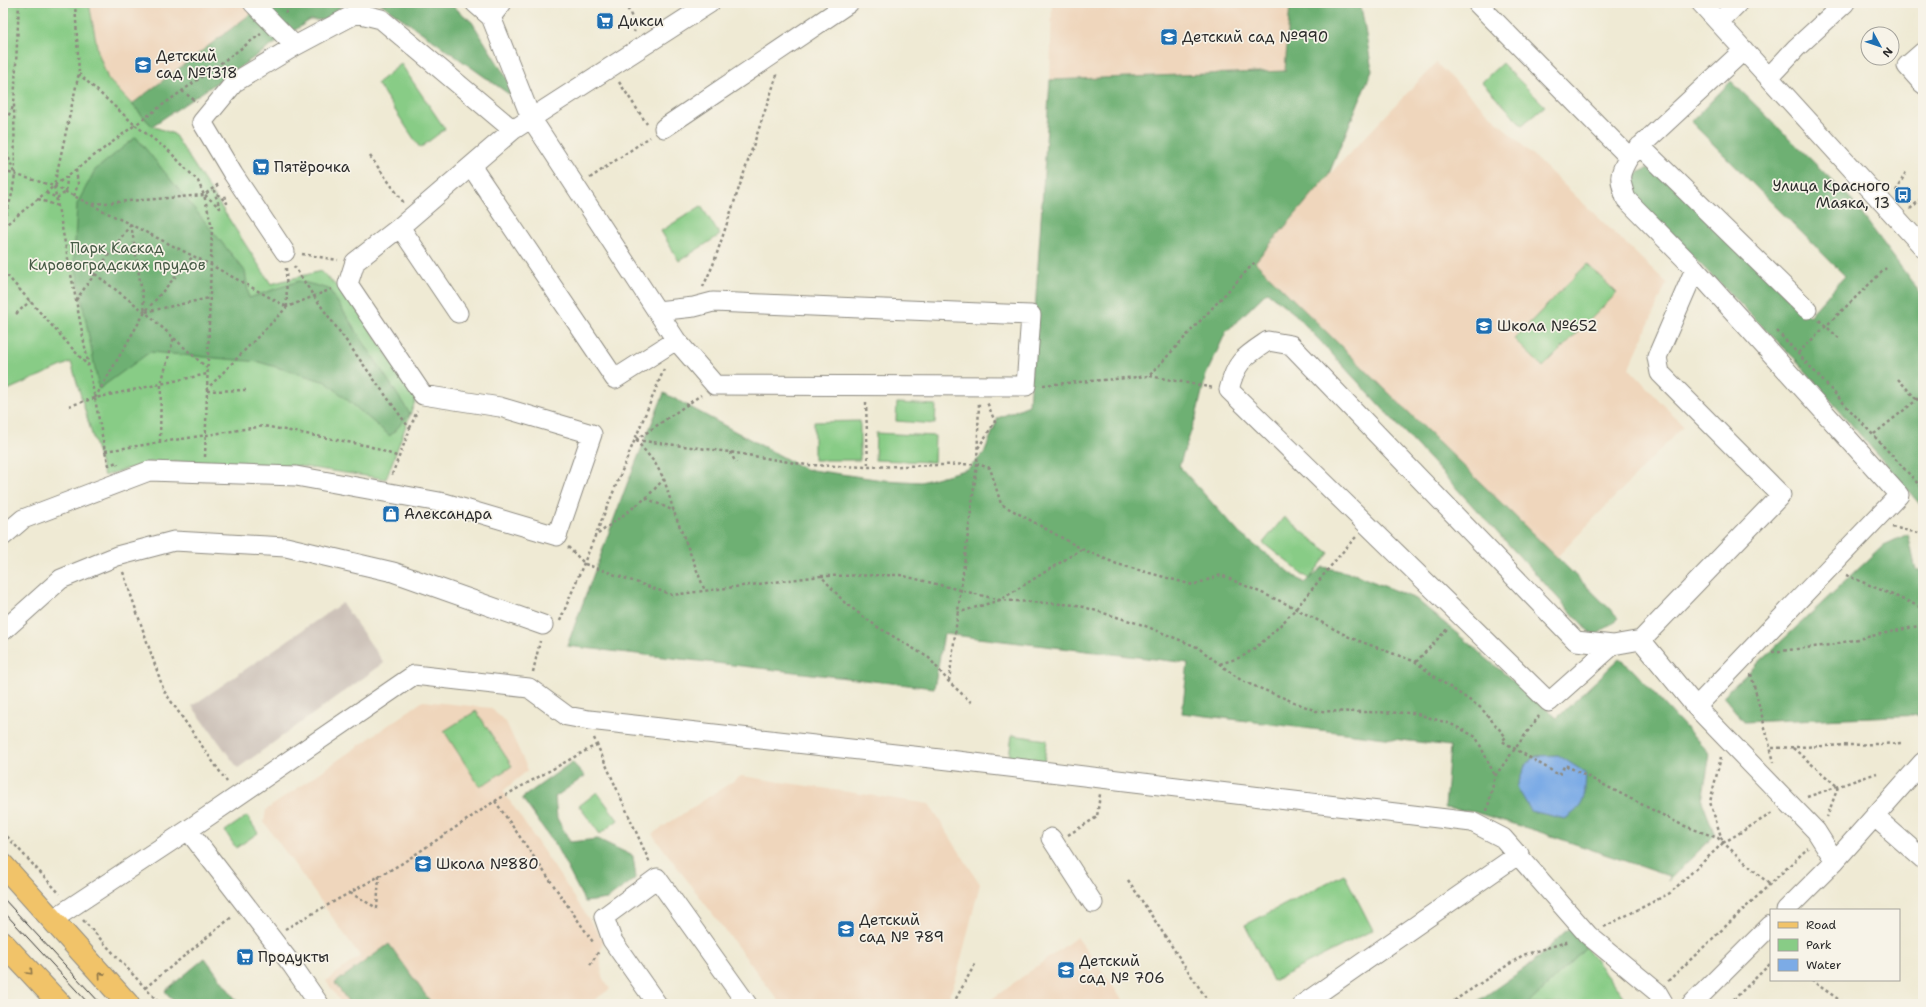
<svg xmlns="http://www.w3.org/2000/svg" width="1926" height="1007" font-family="'Shantell Sans',sans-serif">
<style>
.built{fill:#efd6bc}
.industrial{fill:#cdc2b9}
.green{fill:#88cc86;stroke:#5a7c58}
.forest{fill:#6eb073;stroke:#4c6e4f}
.water{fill:#7cabe6;stroke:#546b88}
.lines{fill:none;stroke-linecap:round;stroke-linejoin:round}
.minor-casing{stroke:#8d8a80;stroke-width:21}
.major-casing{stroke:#8d8a80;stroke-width:24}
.path{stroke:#8d8a80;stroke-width:2.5;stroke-dasharray:3 3;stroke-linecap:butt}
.minor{stroke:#fff;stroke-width:19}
.major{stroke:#f1c369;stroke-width:22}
.tram{stroke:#2b2b2b;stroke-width:1}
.oneway{stroke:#8e774a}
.labels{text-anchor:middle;stroke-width:3.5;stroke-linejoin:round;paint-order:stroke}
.poi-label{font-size:15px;fill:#2b2b2b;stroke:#f7f3e8;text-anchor:start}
.park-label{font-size:15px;fill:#475b46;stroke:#f7f3e8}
</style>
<rect width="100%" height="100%" fill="#f7f3e8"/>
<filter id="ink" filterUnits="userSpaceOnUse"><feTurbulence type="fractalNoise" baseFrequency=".025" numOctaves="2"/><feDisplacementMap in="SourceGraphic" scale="8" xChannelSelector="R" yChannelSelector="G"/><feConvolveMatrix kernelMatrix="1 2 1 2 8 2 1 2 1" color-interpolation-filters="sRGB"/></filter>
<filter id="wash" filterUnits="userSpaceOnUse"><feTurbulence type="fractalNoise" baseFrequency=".012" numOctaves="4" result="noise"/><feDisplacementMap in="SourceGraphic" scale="16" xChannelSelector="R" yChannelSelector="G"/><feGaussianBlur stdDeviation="0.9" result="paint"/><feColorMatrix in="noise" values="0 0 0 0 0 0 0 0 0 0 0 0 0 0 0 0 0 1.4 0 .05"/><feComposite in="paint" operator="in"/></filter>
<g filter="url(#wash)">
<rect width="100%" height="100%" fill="#efead4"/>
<!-- built -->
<path class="built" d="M89 3H265L132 104 108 79 98 52Z
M1052 3H1290L1285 71 1050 80Z
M1436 63 1667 283 1629 368 1683 426 1556 558 1255 262 1328 176Z
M423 701 491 708 506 722 528 770 503 791 603 940 600 954 602 977 610 989 589 1004H342L326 981 360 956 264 822 266 810Z
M741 776 929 804 980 884 957 975 947 1003 781 1004 652 834Z
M1077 937 1126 1004H985Z"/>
<!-- industrial -->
<path class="industrial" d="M342 603 384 663 238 768 192 706Z"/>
<!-- green -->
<path class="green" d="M3 3H89L98 52 108 79 152 126 174 134 271 284 321 271 353 302 416 399 386 479 298 466 210 462H150L104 476 71 362 3 392Z
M1502 63 1545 106 1522 125 1482 82Z
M401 64 445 129 420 148 377 83Z
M701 206 720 235 679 261 661 231Z
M1587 264 1617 293 1543 367 1514 339Z
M897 403 936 405 935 424 896 421Z
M860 421V460H814V422Z
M876 433 935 436 934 462 875 460Z
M1284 517 1329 553 1309 579 1263 543Z
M476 711 512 766 480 787 444 731Z
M1012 735 1047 740 1044 762 1009 758Z
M597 792 618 820 600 834 579 806Z
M247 816 258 833 236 848 225 831Z
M1344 874 1373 930 1273 981 1245 925Z
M1586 948 1629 1004H1528Z"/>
<!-- forest -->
<path class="forest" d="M265 3H346L324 20H310L152 126 132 104Z
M380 3H449L472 22 523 104Z
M1290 3H1357L1362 12 1372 70 1328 176 1255 262 1619 618 1594 637 1295 314 1267 292 1226 332 1206 375 1196 417 1179 466 1240 534 1304 583 1323 567 1354 574 1416 599 1557 718 1619 659 1631 668 1710 754 1702 801 1715 835 1668 881 1669 876 1537 831 1474 812 1445 808 1450 746 1182 713 1188 663 944 634 934 688 567 646 627 484 664 393 805 469 883 480 921 482 968 469 984 453 998 418 1029 405 1050 80 1285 71Z
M1731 81 1850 198 1923 297V508L1796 360 1635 199 1629 177 1648 168 1681 190 1809 316 1845 276 1691 122Z
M136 137 245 271 249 298 299 281 329 289 410 414 390 436 326 382 259 362 150 352 99 389 74 259 77 204 95 170Z
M1908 534 1916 570H1923V715L1744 722 1723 696 1884 545Z
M572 762 585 776 555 797 557 818 570 842 598 839 633 856 636 878 607 899 585 902 556 846 522 798Z
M1570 927 1586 948 1528 1004H1474L1532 963Z
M389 944 432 1004H350L335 983Z
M205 958 239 1004H176L165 991Z"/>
<!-- water -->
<path class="water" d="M1558 755 1586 773C1584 799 1587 804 1565 819L1531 811 1517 787 1525 766 1536 756Z"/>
</g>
<g filter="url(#ink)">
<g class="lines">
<defs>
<path id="minor" d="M253 3 295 46
M475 3 491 17 531 118 657 311 676 340 715 385 1026 386 1031 315 713 302 694 307 657 311
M1477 3 1629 157C1618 175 1619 178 1626 199L1695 269 1899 495 1696 707 1816 831 1835 861
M1701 3 1923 247
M491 17 502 3
M1719 22 1738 3
M1923 52 1907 66 1923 84
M1770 76 1796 48 1845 3
M664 128 849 3
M1640 146 1807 309
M1632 154 1744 50
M471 166 615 379 676 340
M400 227 458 313
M285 252 233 174 202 122 235 82 295 46 357 13 381 19 513 130
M1695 269 1657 357 1660 373 1781 495 1641 640 1696 707
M3 536 23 519 149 471 296 476 445 503 557 536 592 434 500 407 423 395 348 284 355 262 400 227 513 130 710 3
M3 631 61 579 117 556 174 541 286 547 393 572 543 625
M1613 645 1576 641 1291 345 1268 341C1244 357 1236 361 1229 390L1549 702 1613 645 1641 640
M1875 817 1923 859
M188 830 292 965 319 1004
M1051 838 1093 903
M1786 910 1835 861 1923 762
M52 920 188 830 414 675 529 688 567 716 589 720 949 760 1472 822 1503 838 1588 935 1657 992 1664 1004
M657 1004 612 940 604 917 657 878 747 1004
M1303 1004 1519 854
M1692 1004 1771 925"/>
<path id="major" d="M3 865 128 1004
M3 943 60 1004"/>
</defs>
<!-- minor casing -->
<use href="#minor" class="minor-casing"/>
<!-- major casing -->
<use href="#major" class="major-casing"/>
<!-- path -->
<path class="path" d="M75 3 79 73 54 186 211 265 287 307
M625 3 636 26 634 32
M285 13 295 3
M619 82 647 124
M182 91 197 102
M3 126 14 105
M3 141 14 173
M370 156 404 203
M3 171 54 186 135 125 79 74
M590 178 650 137
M1896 191 1907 170
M46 193 57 198 66 192 67 177
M205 195 220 208 214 191 227 203 225 195
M74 196 78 184 76 170
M38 199 58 206
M93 204 204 195 220 183
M1910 209 1923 197
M131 224 145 312 209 298
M3 226 12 194 15 175 14 105 19 3
M3 227 54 186 105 451 109 465 117 462 118 465
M302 254 338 260
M294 266 313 295 410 429 391 477
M286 268 287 307
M3 271 88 366
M95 274 145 312 207 368
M703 287 713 265 778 72
M76 300 131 224
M16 314 30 301
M1819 320 1840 339
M1777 331 1923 489
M1798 353 1886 268
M1150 376 1214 388
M1898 379 1917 400
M1043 385 1149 376 1255 262
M206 390 287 307 332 289
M207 391 248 390
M95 398 145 312 193 256
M866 402 868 467
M69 406 95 398 207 374
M410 428 417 411
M1874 434 1923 395
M636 440 730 452 806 465 868 467 977 464 990 468 1001 504 1082 549 1117 564 1193 585 1221 575 1289 605 1351 638 1416 662 1432 675 1481 708 1506 737 1502 741 1559 775 1565 765 1682 825 1718 838 1769 884
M636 440 655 463 664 479 674 512 705 591
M636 440 701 395
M160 442 161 384 174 337
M978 448 995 422 987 402
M105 451 264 426 369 446 399 457
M730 452 736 463
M205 457 212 227 204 195 198 181 169 151 135 125 261 34
M646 498 674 511
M1892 527 1923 534
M598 534 646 498 664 479
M568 547 585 564 672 595 821 576 845 603 876 626 929 658 949 682 973 704
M123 572 164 691 227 782
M1846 575 1923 608
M821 576 900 575 1000 600 1077 605 1143 625 1197 647 1242 681 1316 711 1414 713 1451 724 1476 737 1495 776
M957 613 1000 600 1082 549
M560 621 664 369
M1772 652 1830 645 1923 625
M1416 662 1449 627
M1220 664C1228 661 1238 659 1245 655 1290 625 1320 575 1356 537
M533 672 540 641
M1751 674 1774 762
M949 681 977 464 979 402
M594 738 650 863
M1772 748 1903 743
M1793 748 1838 787 1827 817
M1807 797 1877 773
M495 801 593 942
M1487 811 1495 776 1539 716
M3 832 60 894
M1068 835 1097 817 1100 794
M1723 843 1774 812
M1128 880 1210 1004
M350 893 377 908 379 876
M83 920 160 1004
M1604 927 1670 893 1723 843 1710 802 1721 757
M285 929 401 864 495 801 596 745
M590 965 599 951
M1811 980 1845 1004
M1668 981 1808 848
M145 988 233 916
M1456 1000 1459 1004
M953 1004 975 964
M1449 1004 1523 955 1570 941
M1729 1004 1771 963"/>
<!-- minor -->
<use href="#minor" class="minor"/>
<!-- major -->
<use href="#major" class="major"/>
<!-- tram -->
<path class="tram" d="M3 898 101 1004
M3 911 89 1004"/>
</g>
<!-- one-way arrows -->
<defs><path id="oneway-chevron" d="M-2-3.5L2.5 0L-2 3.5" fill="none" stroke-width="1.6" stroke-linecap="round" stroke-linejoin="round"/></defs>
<g class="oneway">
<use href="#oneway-chevron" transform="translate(30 972) rotate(47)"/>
<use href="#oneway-chevron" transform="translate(101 975) rotate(-132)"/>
</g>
</g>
<!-- icons -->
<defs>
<symbol id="supermarket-square" viewBox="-11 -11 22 22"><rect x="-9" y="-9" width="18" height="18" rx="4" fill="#1f6fb2" stroke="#f7f3e8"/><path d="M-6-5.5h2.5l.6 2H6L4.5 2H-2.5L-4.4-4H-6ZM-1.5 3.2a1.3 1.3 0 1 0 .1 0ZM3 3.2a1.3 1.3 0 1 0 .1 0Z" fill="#fff"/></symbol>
<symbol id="school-square" viewBox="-11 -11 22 22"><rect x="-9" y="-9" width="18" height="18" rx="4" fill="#1f6fb2" stroke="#f7f3e8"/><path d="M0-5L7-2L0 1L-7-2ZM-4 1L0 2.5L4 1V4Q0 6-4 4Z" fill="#fff"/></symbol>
<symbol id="bus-square" viewBox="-11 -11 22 22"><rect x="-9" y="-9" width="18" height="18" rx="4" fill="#1f6fb2" stroke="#f7f3e8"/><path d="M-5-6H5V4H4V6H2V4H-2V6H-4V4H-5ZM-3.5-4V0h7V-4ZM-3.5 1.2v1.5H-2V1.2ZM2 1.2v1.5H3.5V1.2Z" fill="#fff"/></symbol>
<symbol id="shop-square" viewBox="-11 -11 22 22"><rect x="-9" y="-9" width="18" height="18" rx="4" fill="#1f6fb2" stroke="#f7f3e8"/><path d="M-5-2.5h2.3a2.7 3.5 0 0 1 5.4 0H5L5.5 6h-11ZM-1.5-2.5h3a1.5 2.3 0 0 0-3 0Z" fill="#fff"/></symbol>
</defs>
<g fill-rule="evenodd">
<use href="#supermarket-square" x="595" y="11" width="20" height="20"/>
<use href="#school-square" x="1159" y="27" width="20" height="20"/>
<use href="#school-square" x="133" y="55" width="20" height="20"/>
<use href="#supermarket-square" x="251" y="157" width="20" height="20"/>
<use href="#bus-square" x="1893" y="185" width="20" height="20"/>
<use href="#school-square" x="1474" y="316" width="20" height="20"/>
<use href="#shop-square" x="381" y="504" width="20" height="20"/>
<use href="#school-square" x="413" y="854" width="20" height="20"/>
<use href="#school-square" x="836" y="919" width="20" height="20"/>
<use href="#supermarket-square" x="235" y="947" width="20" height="20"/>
<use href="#school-square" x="1056" y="960" width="20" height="20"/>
</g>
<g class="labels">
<!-- poi labels -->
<g class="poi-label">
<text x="618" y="26">Дикси</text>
<text x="1182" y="42">Детский сад №990</text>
<text x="156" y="61">Детский<tspan x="156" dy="17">сад №1318</tspan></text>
<text x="274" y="172">Пятёрочка</text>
<text x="1890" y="191" text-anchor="end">Улица Красного<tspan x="1890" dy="17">Маяка, 13</tspan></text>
<text x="1497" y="331">Школа №652</text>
<text x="404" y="519">Александра</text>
<text x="436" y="869">Школа №880</text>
<text x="859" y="925">Детский<tspan x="859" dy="17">сад № 789</tspan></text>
<text x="258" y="962">Продукты</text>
<text x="1079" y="966">Детский<tspan x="1079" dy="17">сад № 706</tspan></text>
</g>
<!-- park labels -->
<g class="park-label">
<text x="117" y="253">Парк Каскад<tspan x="117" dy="17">Кировоградских прудов</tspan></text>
</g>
</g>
<!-- margin -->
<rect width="1926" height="1007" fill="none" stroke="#f7f3e8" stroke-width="16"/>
<!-- legend -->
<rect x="1770" y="909" width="130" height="72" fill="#f7f3e8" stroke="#a5a39c"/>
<rect x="1778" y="922" width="20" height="6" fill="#f1c369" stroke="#a5a39c"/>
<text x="1806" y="929" font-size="12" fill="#2b2b2b">Road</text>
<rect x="1778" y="939" width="20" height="12" fill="#88cc86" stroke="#a5a39c"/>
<text x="1806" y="949" font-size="12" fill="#2b2b2b">Park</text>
<rect x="1778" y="959" width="20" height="12" fill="#7cabe6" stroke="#a5a39c"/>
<text x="1806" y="969" font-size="12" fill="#2b2b2b">Water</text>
<!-- north arrow -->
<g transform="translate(1880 46) rotate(130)"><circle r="19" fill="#f7f3e8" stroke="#a5a39c"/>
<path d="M0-3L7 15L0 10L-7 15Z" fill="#1f6fb2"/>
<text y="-6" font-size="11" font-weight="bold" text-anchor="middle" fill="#2b2b2b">N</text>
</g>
</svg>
